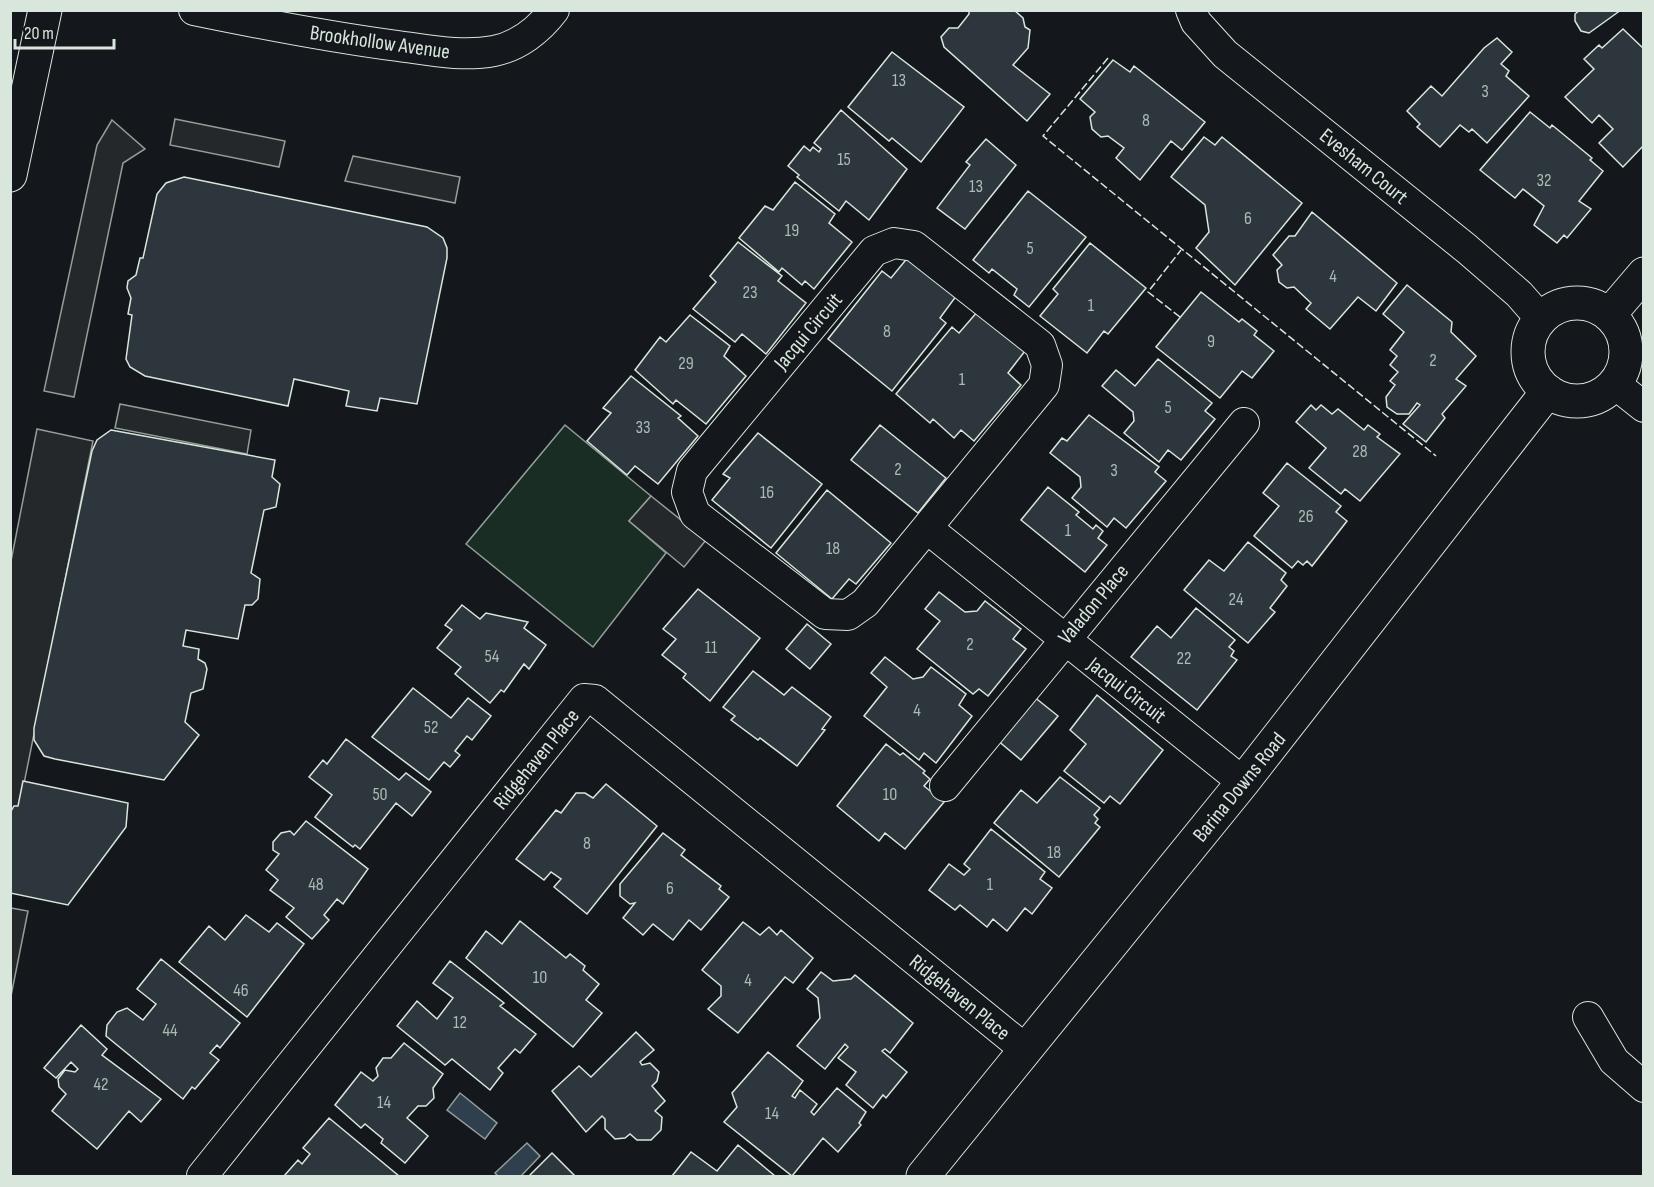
<svg xmlns="http://www.w3.org/2000/svg" width="1654" height="1187" font-family="'Sofia Sans Condensed',sans-serif">
<style>
.green{fill:#1a2d24;stroke:#939e99;stroke-width:1.5}
.parking{fill:#24282b;stroke:#939e99;stroke-width:1.5}
.water{fill:#2f3f4d;stroke:#939e99;stroke-width:1.5}
.building{fill:#2c363c;stroke:#d8e6dc;stroke-width:1.5}
.lines{fill:none;stroke-linecap:round;stroke-linejoin:round}
.street-casing{stroke:#d8e6dc;stroke-width:32}
.secondary-casing{stroke:#d8e6dc;stroke-width:35}
.primary-casing{stroke:#d8e6dc;stroke-width:35}
.street{stroke:#14181c;stroke-width:30}
.secondary{stroke:#14181c;stroke-width:33}
.primary{stroke:#14181c;stroke-width:33}
.fence{stroke:#d8e6dc;stroke-width:1.5;stroke-dasharray:8 3;stroke-linecap:butt}
.labels{text-anchor:middle;stroke-width:4.5;stroke-linejoin:round;paint-order:stroke}
.number-label{font-size:18px;fill:#adbab4}
.street-label{font-size:21px;fill:#d8e6dc;stroke:#14181c}
</style>
<rect width="100%" height="100%" fill="#14181c"/>
<!-- green -->
<path class="green" d="M565 425 651 496 629 521 666 553 593 647 466 544Z"/>
<!-- parking -->
<path class="parking" d="M175 119 285 141 279 167 170 145Z
M112 120 145 149 123 163 74 397 44 391 97 145Z
M353 156 460 177 455 203 345 181Z
M120 404 251 430 247 454 115 428Z
M37 429 93 441 11 848V561Z
M651 496 706 540 684 567 629 521Z
M11 908 28 911 11 996 10 908Z"/>
<!-- water -->
<path class="water" d="M460 1093 497 1123 485 1139 447 1110Z
M527 1143 540 1156 521 1176H498L495 1173Z"/>
<!-- building -->
<path class="building" d="M969 10H1014L1023 18 1025 27 1030 30 1028 48 1013 65 1050 94 1027 121 944 47 941 37 949 28H958L969 14Z
M1621 10 1589 33 1581 31 1575 21V14L1580 10Z
M1623 29 1644 49V145L1623 167 1599 143 1613 129 1599 115 1592 123 1565 97 1594 69 1584 59 1599 45 1602 48Z
M1497 38 1512 52 1501 64 1509 71 1506 76 1529 96 1487 143 1472 129 1469 132 1460 125 1440 147 1417 127 1420 124 1407 111 1431 86 1442 96 1484 48Z
M892 52 964 107 921 162 892 138 889 141 848 107Z
M1113 60 1130 72 1134 66 1205 122 1182 150 1171 141 1140 180 1116 158 1124 148 1108 136 1101 137 1092 129 1090 117 1095 112 1080 99Z
M841 110 907 169 869 220 846 201 839 211 797 177 799 175 788 166 804 146 810 151 813 147 819 152 821 149 814 143Z
M1530 112 1550 128 1552 125 1592 158 1590 160 1603 171 1579 201 1591 209 1567 238 1564 235 1557 243 1534 225 1544 206 1523 189 1515 198 1480 170Z
M1204 137 1215 145 1222 137 1302 203 1235 285 1196 248 1209 232 1205 205 1171 177Z
M986 139 1016 165 965 229 937 208 970 165 966 162Z
M184 177 427 227 443 238 447 248V258L417 404 380 398 377 411 346 406 349 391 294 379 288 406 145 376 130 367 126 359 132 315 128 314 131 298 127 288 128 281 136 275 140 258H143L157 194 166 183Z
M795 182 835 214 829 223 852 242 814 289 805 281 802 285 782 268 779 272 739 238 765 206 773 210Z
M1028 191 1086 237 1029 307 1014 295 1017 289 992 269 989 273 973 260Z
M1312 212 1397 283 1376 311 1358 297 1330 329 1306 309 1311 303 1294 287 1287 288 1279 282 1277 270 1282 265 1273 255 1289 236H1295Z
M738 242 782 276 778 281 806 303 766 354 742 334 735 342 693 309 716 282 710 276Z
M1090 243 1146 288 1108 334 1104 331 1087 353 1040 316 1058 294 1053 289Z
M909 256 957 295 940 318 946 323 892 391 828 339 882 271 891 278Z
M1407 285 1452 322 1451 332 1476 356 1456 379 1466 386 1442 414 1445 418 1426 442 1403 424 1420 405 1417 403 1409 414H1397L1387 407 1386 397 1395 385 1390 381 1398 372 1390 365 1397 356 1390 350 1404 332 1383 314Z
M1201 292 1239 322 1242 319 1257 331 1254 335 1274 351 1252 378 1242 371 1220 398 1156 347Z
M978 311 1025 351 1008 373 1021 385 974 441 961 430 954 438 933 419 930 423 896 394 952 327 959 333Z
M690 315 730 346 724 356 746 376 706 424 676 400 673 404 635 370 660 337 666 342Z
M1158 359 1212 403 1205 411 1215 419 1181 460 1168 450 1159 462 1124 433 1134 421 1133 412 1102 386 1116 370 1135 386Z
M631 376 681 416 678 418 698 436 658 484 635 466 627 475 587 441 611 413 603 408Z
M1311 405 1316 410 1321 405 1332 414 1338 409 1364 430 1368 425 1380 434 1377 437 1400 454 1360 501 1345 489 1341 494 1309 468 1326 448 1296 422Z
M1089 415 1159 467 1155 472 1166 481 1126 528 1114 518 1107 527 1072 498 1081 487 1080 477 1050 453 1062 438 1067 441Z
M880 425 946 478 918 513 851 460Z
M111 430 275 460 272 477 280 484 276 507 264 510 251 573 260 579 258 599 252 605H245L238 639 186 630 183 646 199 649 198 659 205 663 207 669 203 689 191 693 185 722 199 735 164 780 55 759 44 756 34 740V728L92 451 97 440Z
M758 433 822 484 771 548 712 500 730 478 723 474Z
M1287 463 1341 506 1336 512 1347 521 1312 566 1307 561 1303 565 1298 561 1292 568 1254 536 1279 506 1263 493Z
M1048 487 1079 512 1076 515 1093 529 1096 525 1103 531 1098 538 1107 545 1085 572 1021 520Z
M827 490 891 543 856 584 849 579 832 599 776 553Z
M1248 542 1286 573 1281 580 1287 586 1270 608 1275 612 1248 643 1184 590 1209 560 1224 571Z
M698 589 760 638 710 701 683 678 686 674 662 655 676 639 663 629Z
M939 592 965 612 977 611 985 601 1021 629 1013 639 1026 649 988 696 979 689 973 694 917 649 940 621 925 609Z
M462 605 480 619 486 613 528 622 524 628 546 645 529 669 524 664 504 692 501 690 490 703 455 674 461 667 437 648 452 630 445 625Z
M1196 608 1235 640 1229 647 1234 651 1231 656 1237 660 1197 710 1131 657 1157 626 1171 638Z
M807 624 831 644 810 669 786 649Z
M885 657 913 679 923 677 931 667 966 694 959 705 972 716 936 763 924 753 919 760 864 716 887 687 871 673Z
M753 671 784 695 792 687 831 717 822 729 825 730 797 766 760 738 758 740 731 720 735 716 723 707Z
M413 688 451 718 468 698 491 716 472 740 467 736 455 751 460 755 450 767 444 762 429 780 372 737Z
M1097 695 1163 750 1120 804 1110 796 1104 803 1064 771 1086 744 1070 730Z
M1033 696 1058 716 1021 760 997 740Z
M346 739 399 780 406 773 431 792 412 816 396 803 360 849 355 845 353 847 315 817 332 795 309 777 323 760 327 764Z
M886 744 900 755 903 753 925 771 923 773 930 779 924 786 944 802 905 849 885 833 879 841 837 806Z
M1060 777 1100 808 1094 815 1098 819 1095 823 1100 827 1059 877 994 823 1021 790 1037 803Z
M23 781 128 803 126 827 68 905 10 893V813L14 806H18Z
M606 784 657 826 587 914 554 887 561 879 551 872 544 880 516 859 556 810 561 813 576 793H585L593 798Z
M306 821 368 869 343 904 337 899 324 915 329 920 312 939 286 917 294 908 270 890 278 880 266 870 279 854 273 850V842L281 833 290 831 294 835Z
M991 829 1045 872 1040 879 1052 888 1032 914 1025 908 1007 931 993 919 987 927 960 905 955 910 929 890 949 864 964 875 970 869 964 864Z
M663 833 685 850 681 855 721 886 719 889 729 897 701 930 689 920 673 940 653 924 643 935 623 918 635 903 630 904 620 896V884Z
M246 915 269 932 277 923 304 944 247 1017 179 962 209 926 225 940Z
M520 921 566 958 570 954 585 966 583 970 599 984 586 1000 602 1013 573 1047 466 958 486 931 502 944Z
M743 922 760 935 769 927 777 935 781 930 813 958 793 983 785 977 738 1033 708 1009 721 996V986L702 970Z
M161 959 240 1023 220 1048 217 1045 210 1053 219 1060 195 1089 192 1087 183 1099 106 1036 107 1025 117 1012 127 1008 143 1020 156 1004 137 989Z
M450 961 504 1003 500 1006 536 1034 520 1053 515 1049 498 1068 503 1073 490 1090 452 1059 445 1065 397 1026 417 1001 437 1019 453 998 433 983Z
M821 972 833 981 851 979 855 975 913 1023 890 1053 885 1049 882 1051 907 1072 886 1098 883 1095 873 1108 846 1085 856 1072 838 1058 848 1047 845 1044 825 1069 797 1046 820 1018 818 998 807 989Z
M81 1025 107 1049 102 1055 161 1099 141 1122 129 1111 97 1149 52 1111 66 1094 59 1087 58 1079 65 1070 75 1072 78 1069 71 1062 56 1078 44 1068Z
M636 1032 654 1050 640 1062 642 1065 650 1063 659 1072 657 1081 652 1086 665 1101 655 1111 662 1117 661 1130 651 1140H637L630 1134 625 1138 615 1139 605 1129V1119L602 1116 586 1132 552 1091 579 1066 591 1077Z
M404 1043 443 1074 433 1088 434 1098 426 1106H418L407 1118 428 1136 405 1163 381 1143 383 1139 365 1124 361 1128 335 1105 361 1072 373 1081 378 1076 376 1068 383 1058H391Z
M768 1052 803 1081 792 1096 795 1098 800 1090 817 1104 811 1112 814 1115 837 1088 866 1112 859 1123 861 1125 838 1152 823 1138 792 1176 724 1122 737 1107 732 1093Z
M329 1118 399 1176H284L298 1160 302 1164 310 1154 303 1148Z
M738 1145 775 1176H672L691 1152 717 1171Z
M552 1153 575 1176H529Z"/>
<g class="lines">
<defs>
<path id="street" d="M194 10C262 24 329 37 398 46 429 50 462 57 494 51 518 46 539 30 554 10
M1191 10 1196 22 1225 54 1467 249 1519 294 1541 319
M894 243 914 246 1040 345 1047 365 1044 385 865 603 848 615 825 614 695 514 687 492 692 471 874 251Z
M1615 384 1644 407
M928 529 1243 782
M945 786 1244 423
M1588 1017 1614 1061 1644 1087
M202 1176 584 699 595 700 1026 1050"/>
<path id="secondary" d="M1528 352a49 49 0 1 1 98 0a49 49 0 1 1-98 0Z
M1609 315 1644 274
M923 1176 1243 782 1548 391"/>
<path id="primary" d="M10 175 45 10"/>
</defs>
<!-- street casing -->
<use href="#street" class="street-casing"/>
<!-- secondary casing -->
<use href="#secondary" class="secondary-casing"/>
<!-- primary casing -->
<use href="#primary" class="primary-casing"/>
<!-- street -->
<use href="#street" class="street"/>
<!-- secondary -->
<use href="#secondary" class="secondary"/>
<!-- primary -->
<use href="#primary" class="primary"/>
<!-- fence -->
<path class="fence" d="M1108 58 1043 136 1436 456
M1180 317 1148 292 1181 250"/>
</g>
<g class="labels">
<!-- number labels -->
<g class="number-label">
<text x="899" y="86">13</text>
<text x="1485" y="97">3</text>
<text x="1146" y="126">8</text>
<text x="844" y="165">15</text>
<text x="1544" y="186">32</text>
<text x="976" y="192">13</text>
<text x="1248" y="224">6</text>
<text x="792" y="236">19</text>
<text x="1030" y="254">5</text>
<text x="1333" y="282">4</text>
<text x="750" y="298">23</text>
<text x="1091" y="311">1</text>
<text x="887" y="337">8</text>
<text x="1211" y="347">9</text>
<text x="1433" y="366">2</text>
<text x="686" y="369">29</text>
<text x="962" y="385">1</text>
<text x="1168" y="413">5</text>
<text x="643" y="433">33</text>
<text x="1360" y="457">28</text>
<text x="898" y="475">2</text>
<text x="1114" y="476">3</text>
<text x="767" y="498">16</text>
<text x="1306" y="522">26</text>
<text x="1068" y="536">1</text>
<text x="833" y="554">18</text>
<text x="1236" y="605">24</text>
<text x="970" y="650">2</text>
<text x="711" y="653">11</text>
<text x="492" y="662">54</text>
<text x="1184" y="664">22</text>
<text x="917" y="716">4</text>
<text x="431" y="733">52</text>
<text x="380" y="800">50</text>
<text x="890" y="800">10</text>
<text x="587" y="849">8</text>
<text x="1054" y="858">18</text>
<text x="316" y="890">48</text>
<text x="990" y="890">1</text>
<text x="670" y="894">6</text>
<text x="540" y="983">10</text>
<text x="748" y="986">4</text>
<text x="241" y="996">46</text>
<text x="460" y="1028">12</text>
<text x="170" y="1036">44</text>
<text x="101" y="1090">42</text>
<text x="384" y="1108">14</text>
<text x="772" y="1119">14</text>
</g>
<!-- street labels -->
<g class="street-label">
<text transform="translate(380 42) rotate(8)" y="7">Brookhollow Avenue</text>
<text transform="translate(1364 166) rotate(39)" y="7">Evesham Court</text>
<text transform="translate(808 331) rotate(-50)" y="7">Jacqui Circuit</text>
<text transform="translate(1093 604) rotate(-50)" y="7">Valadon Place</text>
<text transform="translate(1127 690) rotate(38)" y="7">Jacqui Circuit</text>
<text transform="translate(536 759) rotate(-51)" y="7">Ridgehaven Place</text>
<text transform="translate(1239 787) rotate(-51)" y="7">Barina Downs Road</text>
<text transform="translate(960 997) rotate(39)" y="7">Ridgehaven Place</text>
</g>
</g>
<!-- border -->
<rect width="1654" height="1187" fill="none" stroke="#d8e6dc" stroke-width="24"/>
<!-- scale -->
<path d="M15 39v9h99v-9" fill="none" stroke="#d8e6dc" stroke-width="3"/>
<text x="24" y="39" font-size="18" fill="#d8e6dc" stroke="#14181c" stroke-width="4.5" paint-order="stroke">20 m</text>
</svg>
